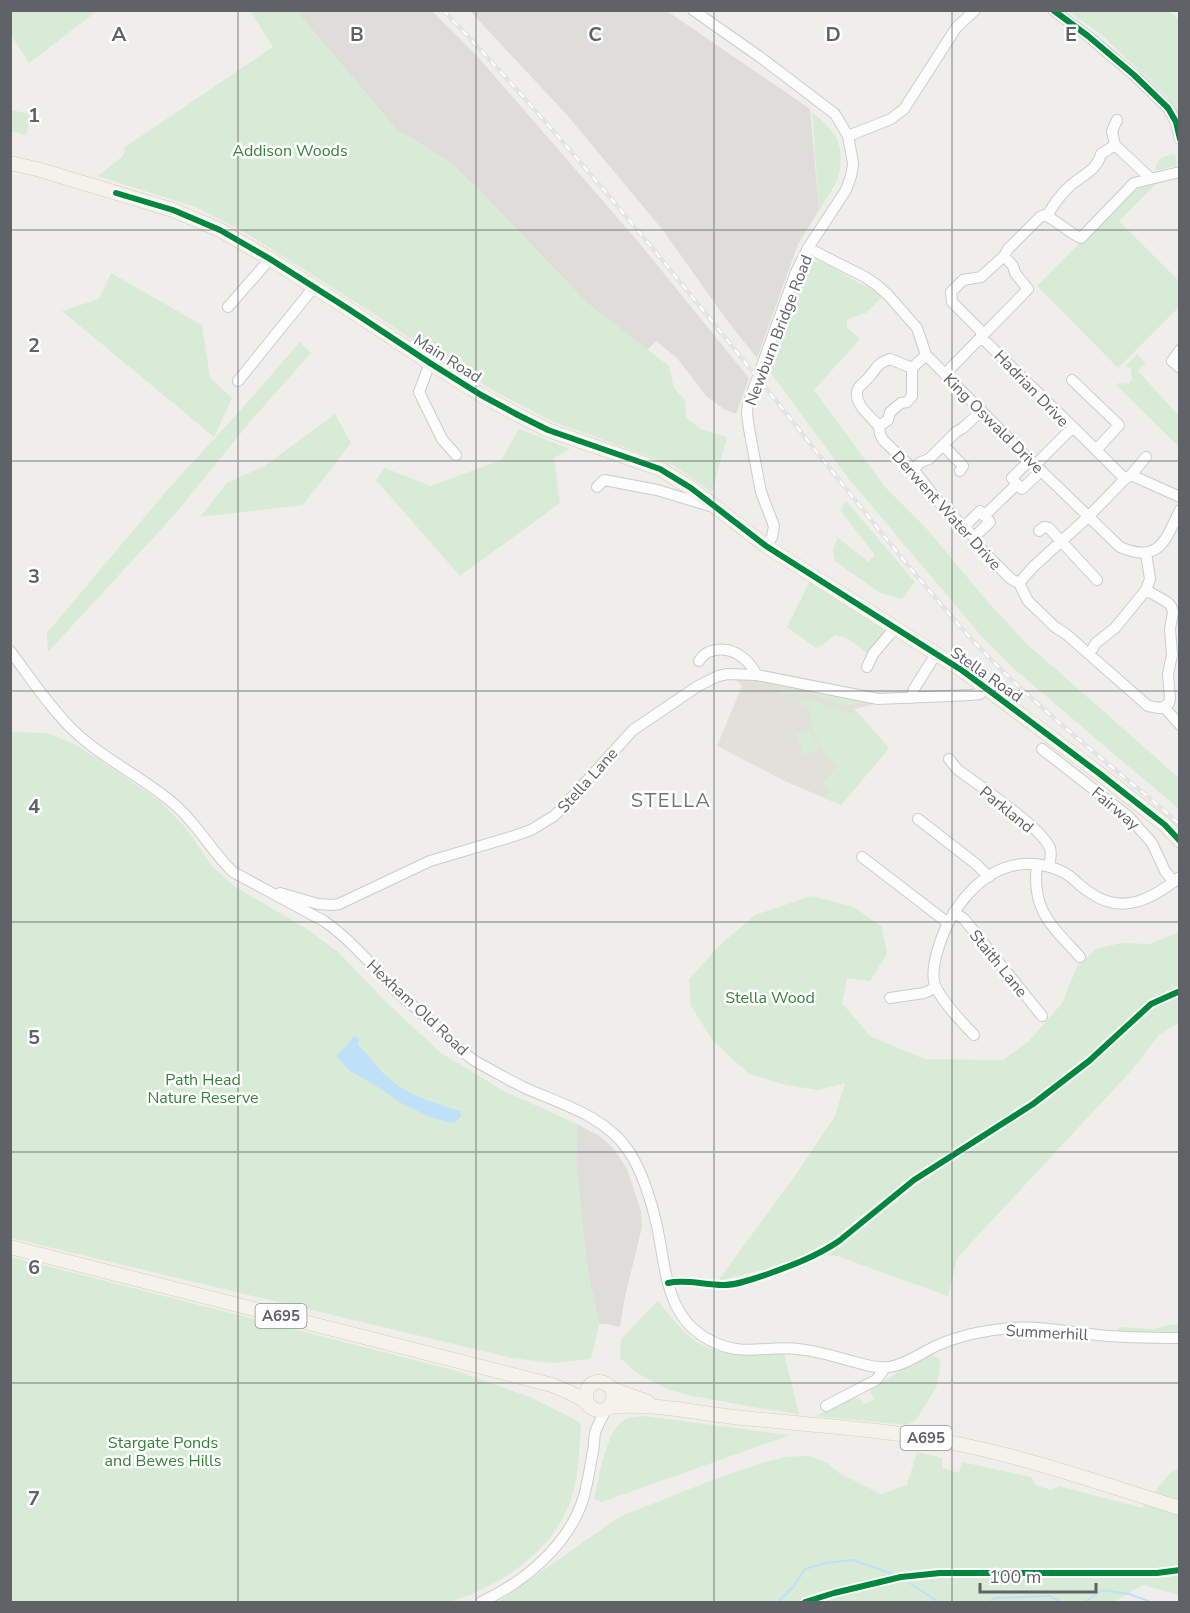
<svg xmlns="http://www.w3.org/2000/svg" width="1190" height="1613" font-family="'Nunito Sans',sans-serif">
<style>
.industrial{fill:#dfddda}
.education{fill:#e2e0da}
.green{fill:#d8ebd6}
.water{fill:#bfe0f9}
.lines{fill:none;stroke-linecap:round;stroke-linejoin:round}
.stream{stroke:#bfe0f9;stroke-width:2}
.minor-casing{stroke:#cbcccc;stroke-width:12}
.major-casing{stroke:#d7ceb8;stroke-width:15}
.minor{stroke:#fdfcfc;stroke-width:10}
.major{stroke:#f4f2e9;stroke-width:14}
.rail-casing{stroke:#e4e4e4;stroke-width:4.5}
.rail{stroke:#fff;stroke-width:2;stroke-dasharray:7;stroke-linecap:butt}
.cycleway-casing{stroke:#fff;stroke-width:10}
.cycleway{stroke:#00873e;stroke-width:6}
.grid{fill:none;stroke:#5f6368;stroke-width:1.5;stroke-opacity:0.55}
.labels{text-anchor:middle;stroke-width:5;stroke-linejoin:round;paint-order:stroke}
.shield{fill:#fff;stroke:#8f9295;stroke-width:1.5}
.shield-label{font-size:15px;font-weight:bold;fill:#5f6368}
.park-label{font-size:16px;fill:#348238;stroke:#fff}
.street-label{font-size:16px;fill:#5f6368;stroke:#fff}
.quarter-label{font-size:20px;letter-spacing:1.5px;fill:#70757a;stroke:#fff}
.grid-label{font-size:20px;text-anchor:middle;font-weight:bold;fill:#5f6368;stroke:#fff;stroke-width:5;stroke-linejoin:round;paint-order:stroke}
</style>
<rect width="100%" height="100%" fill="#efeeea"/>
<!-- industrial -->
<path class="industrial" d="M296 11H432L478 57 635 238 749 378 736 414 724 409 707 397 677 358 656 341 646 351 587 303 483 194 451 163 397 130Z
M470 11H667L810 109 819 210 798 244 757 358 726 319 665 233 567 115Z
M577 1124 601 1137 613 1148 627 1169 641 1211 642 1227 624 1301 620 1327 605 1324H599L587 1267 576 1163Z"/>
<!-- education -->
<path class="education" d="M733 677 787 683 878 701 872 705 854 709 889 748 841 805 787 782 717 746 742 686Z"/>
<!-- green -->
<path class="green" d="M11 10H97V11L29 63 11 35Z
M250 11H296L397 130 451 163 483 194 587 303 669 366 674 388 685 400 686 417 700 429 727 437 712 492 673 465 554 422 500 394 443 361 376 315 249 235 198 208 98 176 124 155 125 147 273 47Z
M1068 11H1169L1179 20V118L1168 98 1104 37Z
M10 110 32 114 26 135 11 131Z
M812 112C820 119 830 126 835 136 843 148 842 169 836 182 832 192 824 201 819 210Z
M1175 154 1177 163 1176 166 1156 171C1156 156 1163 157 1175 154Z
M1158 182 1119 221 1179 281V307L1118 368 1037 286 1137 185Z
M817 261C832 266 844 274 857 282 867 287 875 288 884 295L866 313 847 319V328L858 337 859 340 814 390 885 487 927 529 987 601 1026 643 1179 778V809L1015 670 983 638 849 479 771 373V362L802 276C806 266 806 262 817 261Z
M111 273 202 325 210 378 232 398 214 437 62 311 99 299Z
M300 342 311 353 253 418 176 513 48 652 47 633 169 488 237 414Z
M1137 354 1146 363 1138 371 1179 416V447L1116 385 1119 383 1129 384 1132 380 1131 369 1126 366Z
M335 414 351 443 303 505 200 517 227 483 263 467Z
M519 429 570 449 554 458 560 503 460 576 376 480 385 468 431 486 501 460Z
M846 501 915 582 902 599 880 593 835 561 833 548 838 538 869 562 875 555 840 510Z
M810 581 890 630 869 654 847 638 835 635 823 645 816 648 787 627Z
M787 683 865 702 843 706 808 693 781 694V688Z
M802 700C821 700 838 712 858 714L889 748 841 805 822 797 830 792 822 783 837 767C821 749 808 732 810 708L795 701Z
M810 729 819 750 804 755 796 734Z
M16 732 46 733 75 744 160 801 186 828 212 866 234 886 307 929 338 952 388 1004 441 1053 504 1091 577 1124 576 1163 587 1267 599 1324 591 1359 553 1363 512 1358 11 1238 10 733Z
M811 896 854 907 882 927 887 954 870 981 847 978 842 1003 870 1036 924 1059 1003 1060 1029 1041 1062 1003 1077 967 1096 949 1121 943 1150 944 1179 932V1023L1159 1035 1131 1071 957 1258 948 1296 837 1256 821 1255 718 1281 797 1173 835 1116 845 1083 818 1090 786 1085 749 1074 713 1041 691 1006 689 979 720 945 755 915Z
M11 1257 457 1371 530 1397 578 1421 581 1425C579 1451 579 1482 568 1507 548 1555 498 1587 450 1602H11Z
M658 1301C669 1314 683 1333 697 1342 723 1358 754 1356 784 1353L799 1414 758 1408 683 1394 665 1388 637 1373 620 1358 621 1339Z
M1179 1324V1335L1113 1333 1120 1327 1154 1329 1169 1325Z
M931 1355 939 1358 940 1363 939 1376 936 1388 916 1420 907 1425 815 1416 854 1398 861 1399 864 1404 874 1400 871 1393 872 1388 925 1356Z
M642 1416 790 1435 602 1502 594 1499C599 1479 606 1425 628 1418 632 1417 638 1417 642 1416Z
M917 1452 942 1458V1468L959 1473 962 1462 1031 1477 1035 1485 1051 1490 1059 1486 1142 1508 1170 1473 1179 1469V1595L1143 1585 1113 1602H498L619 1517 705 1483 761 1463 787 1457 808 1456 827 1463 839 1473 881 1494 907 1485Z"/>
<!-- water -->
<path class="water" d="M354 1036 360 1039 357 1044C367 1053 374 1064 383 1073 405 1095 431 1102 460 1111L461 1116 455 1123 432 1118 401 1103 378 1087 349 1070 336 1056 348 1044Z"/>
<g class="lines">
<!-- stream -->
<path class="stream" d="M778 1602 794 1586 805 1569 825 1563 853 1560 901 1577 938 1602
M990 1602 994 1598 1050 1596 1061 1602
M1085 1602 1102 1590 1129 1594 1151 1602"/>
<defs>
<path id="minor" d="M693 10 760 57 835 114 848 136 852 157 853 165 851 176 846 190 808 248 796 272 748 404 747 413 749 429 761 492 774 526 772 537 766 546
M1053 10 1088 36 1134 75 1168 108 1176 122 1180 139
M848 136 891 119 904 109 956 28 975 10
M1115 145 1112 131 1117 120
M1047 216C1053 205 1061 194 1071 185 1083 175 1097 170 1101 154L1115 145 1150 178
M808 248 865 277 877 285 888 295 917 328 926 355 1030 460 1120 547C1159 564 1165 541 1180 510
M1004 256 981 277 963 280 951 292 952 302 981 331V337L1073 427 1035 465
M228 307 270 259
M1180 350 1172 361 1180 368
M430 363 419 392 442 439 456 455
M912 368 890 359C876 364 878 367 869 377 866 381 862 384 859 387 850 401 871 417 879 426L880 434 883 440 913 469 938 501 974 537 979 547 1011 579 1019 583 1028 601 1055 627 1066 634 1148 706 1159 708 1164 707 1169 703 1170 699 1168 674 1172 655 1170 629 1173 612 1171 606 1167 602 1146 590
M945 374 1028 289 1015 273 1013 266 1004 256 1008 249 1040 217 1044 215C1058 221 1069 233 1081 238L1134 183 1180 172
M1072 380 1119 425 1096 450
M238 381 314 287
M879 426 888 420 890 412 901 403 907 402 912 396V368L926 355
M1073 427 1125 479
M943 445 963 466 960 471
M913 469 921 462 929 459 956 432 963 428 981 411
M1131 475 1146 457
M1017 484 1012 478 1030 460
M597 487 604 480 657 490 710 506
M984 516 1017 484 1022 489 1041 471
M964 527 980 511 990 522 974 537
M1039 531 1044 527 1049 528 1097 580
M1019 583 1033 567 1088 517 1125 479 1131 475 1180 497
M10 651C30 677 49 707 73 730 103 759 141 776 173 803 197 823 211 851 233 872L324 921C351 940 372 965 394 989 407 1002 422 1012 435 1025 448 1038 460 1051 475 1061 491 1070 507 1079 523 1087 560 1104 604 1115 628 1150 642 1170 652 1203 657 1226 667 1274 666 1323 718 1344 746 1356 770 1345 798 1349 816 1351 834 1356 851 1361 863 1364 876 1369 889 1367 906 1365 922 1352 938 1345 961 1335 987 1330 1012 1328 1040 1326 1070 1332 1098 1335 1125 1338 1152 1338 1180 1338
M1089 654 1096 643 1115 628 1146 590 1150 579 1146 553
M699 661C708 646 729 647 742 657 748 661 753 668 757 675
M867 667 873 654 895 628
M911 698 914 689 936 654
M1164 707 1180 725
M1042 749 1129 817 1152 843 1165 871 1174 882
M949 759 957 769C978 785 1040 826 1050 848 1052 854 1050 861 1049 867
M918 819 976 864 989 877
M862 857 948 923
M1037 865C1031 910 1052 926 1080 957
M280 893 318 904 332 905 339 904 430 861 514 836 531 830 554 816 562 808 633 730 698 686 718 676 728 674 757 675 878 699 971 695 980 694 986 688
M954 912 964 919 1042 1016
M890 998 924 993 935 988
M974 1035C963 1023 936 996 934 981 932 970 935 959 938 949 949 911 980 867 1024 864 1038 863 1056 867 1068 875 1075 880 1081 887 1089 892 1122 916 1152 899 1180 877
M826 1406 876 1380 885 1368
M481 1602C525 1582 570 1544 584 1496 588 1482 590 1467 593 1451 594 1446 594 1439 595 1433 597 1425 603 1416 607 1408"/>
<path id="major" d="M10 163 37 169 173 210 220 230 270 259 350 310 430 363 481 395 518 415 548 430 660 469 691 488 766 546 963 671 1100 774 1165 825 1180 841
M10 1247 552 1385C562 1389 572 1393 582 1399 587 1402 590 1409 597 1410 610 1413 616 1399 612 1389 599 1374 582 1384 587 1403
M612 1389 648 1402
M609 1407C654 1402 699 1414 744 1418 812 1425 881 1429 948 1442 1027 1457 1103 1484 1180 1508"/>
</defs>
<!-- minor casing -->
<use href="#minor" class="minor-casing"/>
<!-- major casing -->
<use href="#major" class="major-casing"/>
<!-- minor -->
<use href="#minor" class="minor"/>
<!-- major -->
<use href="#major" class="major"/>
<defs>
<path id="rail" d="M443 10C554 126 656 251 756 376 826 462 892 550 966 633 1009 681 1058 722 1108 764 1132 784 1157 803 1180 825"/>
</defs>
<!-- rail casing -->
<use href="#rail" class="rail-casing"/>
<!-- rail -->
<use href="#rail" class="rail"/>
<defs>
<path id="cycleway" d="M1053 10 1088 36 1134 75 1168 108 1176 122 1180 139
M116 193 173 210 220 230 270 259 350 310 430 363 481 395 518 415 548 430 660 469 691 488 766 546 963 671 1100 774 1165 825 1180 841
M668 1283C686 1279 704 1285 723 1285 738 1285 753 1279 768 1274 793 1265 817 1256 839 1241L914 1180 1033 1104 1089 1061 1151 1004 1180 991
M805 1602 834 1593 901 1577 940 1573H1157L1180 1570"/>
</defs>
<!-- cycleway casing -->
<use href="#cycleway" class="cycleway-casing"/>
<!-- cycleway -->
<use href="#cycleway" class="cycleway"/>
</g>
<!-- grid -->
<path class="grid" d="M238 10V1602M476 10V1602M714 10V1602M952 10V1602M10 230H1180M10 461H1180M10 691H1180M10 922H1180M10 1152H1180M10 1383H1180"/>
<g class="labels">
<!-- shield labels -->
<g class="shield">
<rect x="255.5" y="1304" width="51" height="24" rx="4.5"/>
<rect x="900.5" y="1426" width="51" height="24" rx="4.5"/>
</g>
<g class="shield-label">
<text x="281" y="1321">A695</text>
<text x="926" y="1443">A695</text>
</g>
<!-- park labels -->
<g class="park-label">
<text x="290" y="156">Addison Woods</text>
<text x="770" y="1003">Stella Wood</text>
<text x="203" y="1085">Path Head<tspan x="203" dy="18">Nature Reserve</tspan></text>
<text x="163" y="1448">Stargate Ponds<tspan x="163" dy="18">and Bewes Hills</tspan></text>
</g>
<!-- street labels -->
<g class="street-label">
<text transform="translate(778 330) rotate(-69)" y="6">Newburn Bridge Road</text>
<text transform="translate(448 358) rotate(32)" y="6">Main Road</text>
<text transform="translate(1032 388) rotate(46)" y="6">Hadrian Drive</text>
<text transform="translate(994 423) rotate(45)" y="6">King Oswald Drive</text>
<text transform="translate(947 510) rotate(48)" y="6">Derwent Water Drive</text>
<text transform="translate(987 674) rotate(35)" y="6">Stella Road</text>
<text transform="translate(587 780) rotate(-48)" y="6">Stella Lane</text>
<text transform="translate(1116 808) rotate(40)" y="6">Fairway</text>
<text transform="translate(1007 809) rotate(39)" y="6">Parkland</text>
<text transform="translate(999 963) rotate(51)" y="6">Staith Lane</text>
<text transform="translate(418 1007) rotate(43)" y="6">Hexham Old Road</text>
<text transform="translate(1047 1332) rotate(3)" y="6">Summerhill</text>
</g>
<!-- quarter labels -->
<g class="quarter-label">
<text x="671" y="807">STELLA</text>
</g>
</g>
<g class="grid-label">
<text x="119" y="41">A</text>
<text x="357" y="41">B</text>
<text x="595" y="41">C</text>
<text x="833" y="41">D</text>
<text x="1071" y="41">E</text>
<text x="34" y="122">1</text>
<text x="34" y="352">2</text>
<text x="34" y="583">3</text>
<text x="34" y="813">4</text>
<text x="34" y="1044">5</text>
<text x="34" y="1274">6</text>
<text x="34" y="1505">7</text>
</g>
<!-- border -->
<rect width="1190" height="1613" fill="none" stroke="#5f6368" stroke-width="24"/>
<!-- scale -->
<path d="M980 1583v9h116v-9" fill="none" stroke="#5f6368" stroke-width="3"/>
<text x="989" y="1583" font-size="18" fill="#5f6368" stroke="#ffffff" stroke-width="4.5" paint-order="stroke">100 m</text>
</svg>
